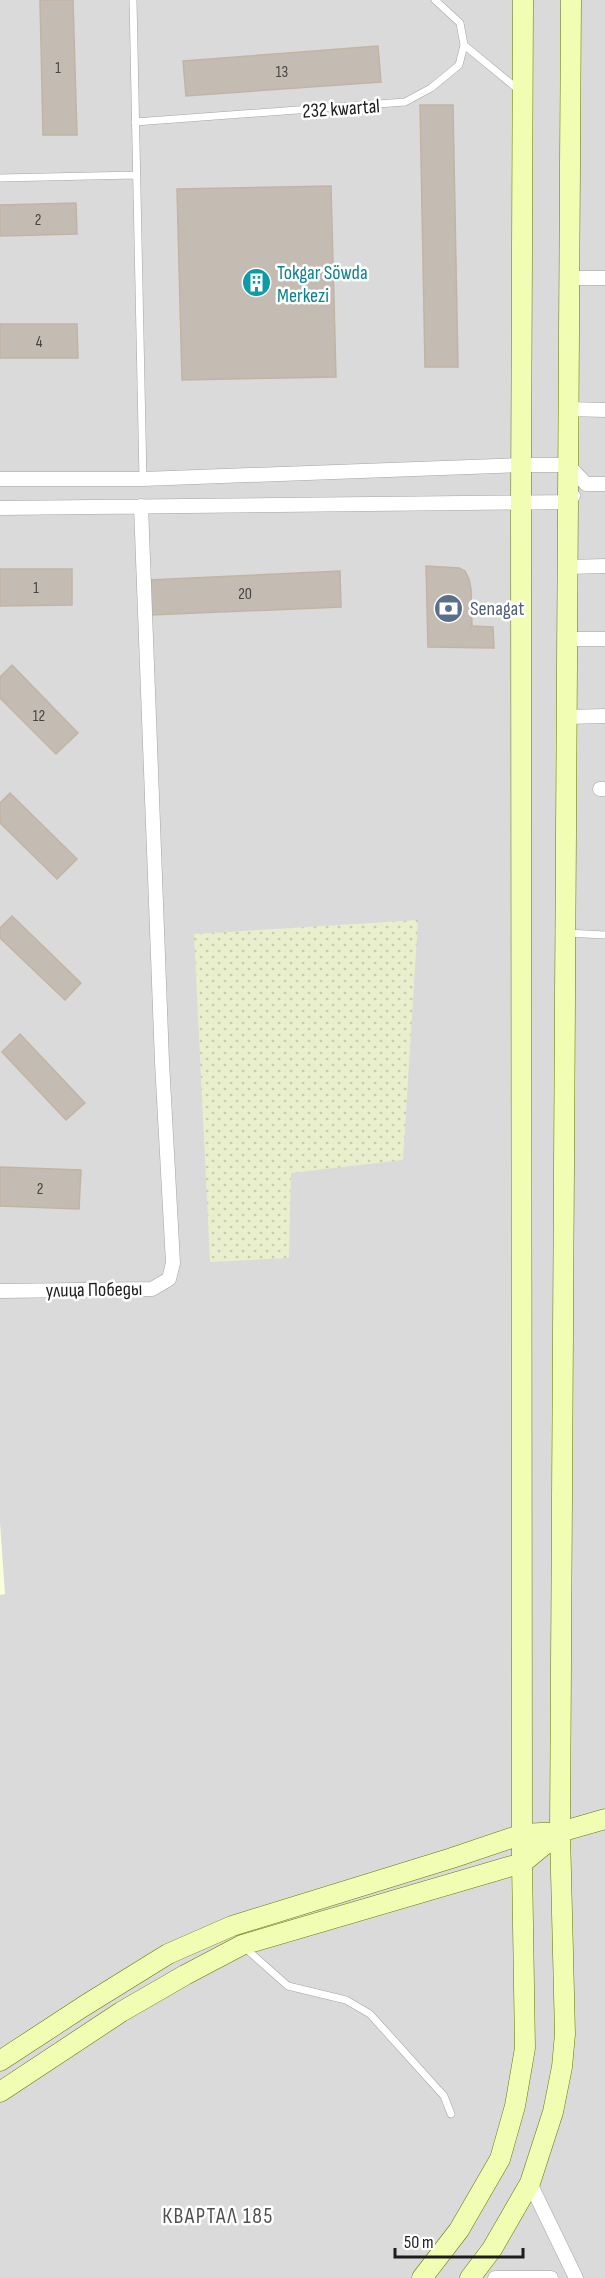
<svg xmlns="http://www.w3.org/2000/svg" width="605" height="2278" font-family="'Sofia Sans Condensed',sans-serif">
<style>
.residential{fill:#dbdada}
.education{fill:#fbffdc}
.farmland{fill:url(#farmland-dots)}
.building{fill:#c4bbb2;stroke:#c2b4a4;stroke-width:1.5}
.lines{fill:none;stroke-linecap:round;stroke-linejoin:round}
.lane-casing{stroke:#a4a4a4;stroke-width:8}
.street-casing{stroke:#a4a4a4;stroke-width:15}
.secondary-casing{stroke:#5e7900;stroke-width:21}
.lane{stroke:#fff;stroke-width:7}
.street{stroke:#fff;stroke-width:14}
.secondary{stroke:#f1fdb3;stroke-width:20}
.labels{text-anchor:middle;stroke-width:5;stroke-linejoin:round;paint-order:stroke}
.number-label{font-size:16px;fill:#474442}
.street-label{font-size:20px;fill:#1d1d1d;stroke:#fff}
.culture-label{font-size:20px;fill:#0d838f;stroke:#fff;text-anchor:start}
.service-label{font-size:20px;fill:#4e5e75;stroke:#fff;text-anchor:start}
.quarter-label{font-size:22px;letter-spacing:1.5px;fill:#505050;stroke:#fff}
</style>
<defs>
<pattern id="farmland-dots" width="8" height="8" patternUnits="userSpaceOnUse" patternTransform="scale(1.5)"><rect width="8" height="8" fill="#e9efcc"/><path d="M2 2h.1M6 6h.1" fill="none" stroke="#c7ccaf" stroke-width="1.8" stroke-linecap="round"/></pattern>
</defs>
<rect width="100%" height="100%" fill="#efece3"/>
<!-- residential -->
<path class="residential" d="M0 0H605V2278H0Z"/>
<!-- education -->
<path class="education" d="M0 1523 5 1594 0 1595Z"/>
<!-- farmland -->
<path class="farmland" d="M418 920 403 1160 291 1173 289 1258 210 1262 194 934Z"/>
<!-- building -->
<path class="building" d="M40 0H73L77 135H43Z
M378 46 381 82 186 96 183 61Z
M420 105H453L458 367H425Z
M331 186 336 377 182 380 177 189Z
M76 203 77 234 0 236V205Z
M0 324H77L78 358H0Z
M426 566 459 568 465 571 469 579 471 589 472 626 493 627 494 648 428 647Z
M0 569H72V605L0 606Z
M340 571 341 607 151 615 149 580Z
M12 665 78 733 56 754 0 698V677Z
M10 793 77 859 57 879 0 823V803Z
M12 916 81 983 65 1000 0 938V928Z
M20 1034 85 1103 66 1120 2 1052Z
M0 1167 81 1170 79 1209 0 1206Z"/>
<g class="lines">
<defs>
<path id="lane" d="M133 0 143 479
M464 45 520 91
M135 122 405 102 431 88 459 65 464 45 460 23 435 0
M0 178 136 175
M567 933 605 935
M244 1947 288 1986 346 2000 370 2014 444 2096 451 2114"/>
<path id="street" d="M569 278H605
M568 409 605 410
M0 479H143L521 465H568L586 484H605
M0 508 568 502 573 496
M567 567 605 566
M567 639H605
M566 717 605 716
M600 789H605
M0 1291 152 1289 169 1279 173 1263 162 1062 141 506
M530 2183 576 2278
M495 2278H551"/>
<path id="secondary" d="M0 2061 84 2006 168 1954 232 1926 452 1858 523 1834 560 1832 605 1819
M0 2092 121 2012 185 1975 242 1945 522 1863 560 1832
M422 2278 459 2230 500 2159 515 2106 525 2048 522 1863 521 502 523 0
M470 2278 492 2249 530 2183 553 2112 562 2067 565 2034 560 1832 571 0"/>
</defs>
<!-- lane casing -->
<use href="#lane" class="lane-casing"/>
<!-- street casing -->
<use href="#street" class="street-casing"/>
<!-- secondary casing -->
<use href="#secondary" class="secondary-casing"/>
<!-- lane -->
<use href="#lane" class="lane"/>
<!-- street -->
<use href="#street" class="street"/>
<!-- secondary -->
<use href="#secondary" class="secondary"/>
</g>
<!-- icons -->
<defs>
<symbol id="building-disc" viewBox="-11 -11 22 22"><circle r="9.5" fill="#0f9aa8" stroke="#fff"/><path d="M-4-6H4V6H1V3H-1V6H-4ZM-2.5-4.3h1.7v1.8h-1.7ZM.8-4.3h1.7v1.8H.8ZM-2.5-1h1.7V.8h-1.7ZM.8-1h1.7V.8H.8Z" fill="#fff"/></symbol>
<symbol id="bank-disc" viewBox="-11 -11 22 22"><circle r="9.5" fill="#5c6f8a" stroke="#fff"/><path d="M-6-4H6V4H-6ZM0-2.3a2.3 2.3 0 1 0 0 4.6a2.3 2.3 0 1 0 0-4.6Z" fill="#fff"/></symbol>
</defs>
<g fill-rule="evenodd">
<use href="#building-disc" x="240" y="266" width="33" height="33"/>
<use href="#bank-disc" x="432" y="592" width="33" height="33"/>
</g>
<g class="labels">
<!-- number labels -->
<g class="number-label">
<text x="58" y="73">1</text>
<text x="282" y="77">13</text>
<text x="38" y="225">2</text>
<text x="39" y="347">4</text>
<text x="36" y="593">1</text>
<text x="245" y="599">20</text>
<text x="39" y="721">12</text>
<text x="40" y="1194">2</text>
</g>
<!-- street labels -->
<g class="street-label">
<text transform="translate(341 108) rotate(-4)" y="7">232 kwartal</text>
<text transform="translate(94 1289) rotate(-1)" y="7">улица Победы</text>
</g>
<!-- culture labels -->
<g class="culture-label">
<text x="277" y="279">Tokgar Söwda<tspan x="277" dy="23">Merkezi</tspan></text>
</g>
<!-- service labels -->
<g class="service-label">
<text x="470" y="615">Senagat</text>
</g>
<!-- quarter labels -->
<g class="quarter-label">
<text x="218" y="2223">КВАРТАЛ 185</text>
</g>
</g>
<!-- scale -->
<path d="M395 2248v9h128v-9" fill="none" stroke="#1d1d1d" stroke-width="3"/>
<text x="404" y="2248" font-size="18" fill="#1d1d1d" stroke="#ffffff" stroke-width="4.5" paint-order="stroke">50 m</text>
</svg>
